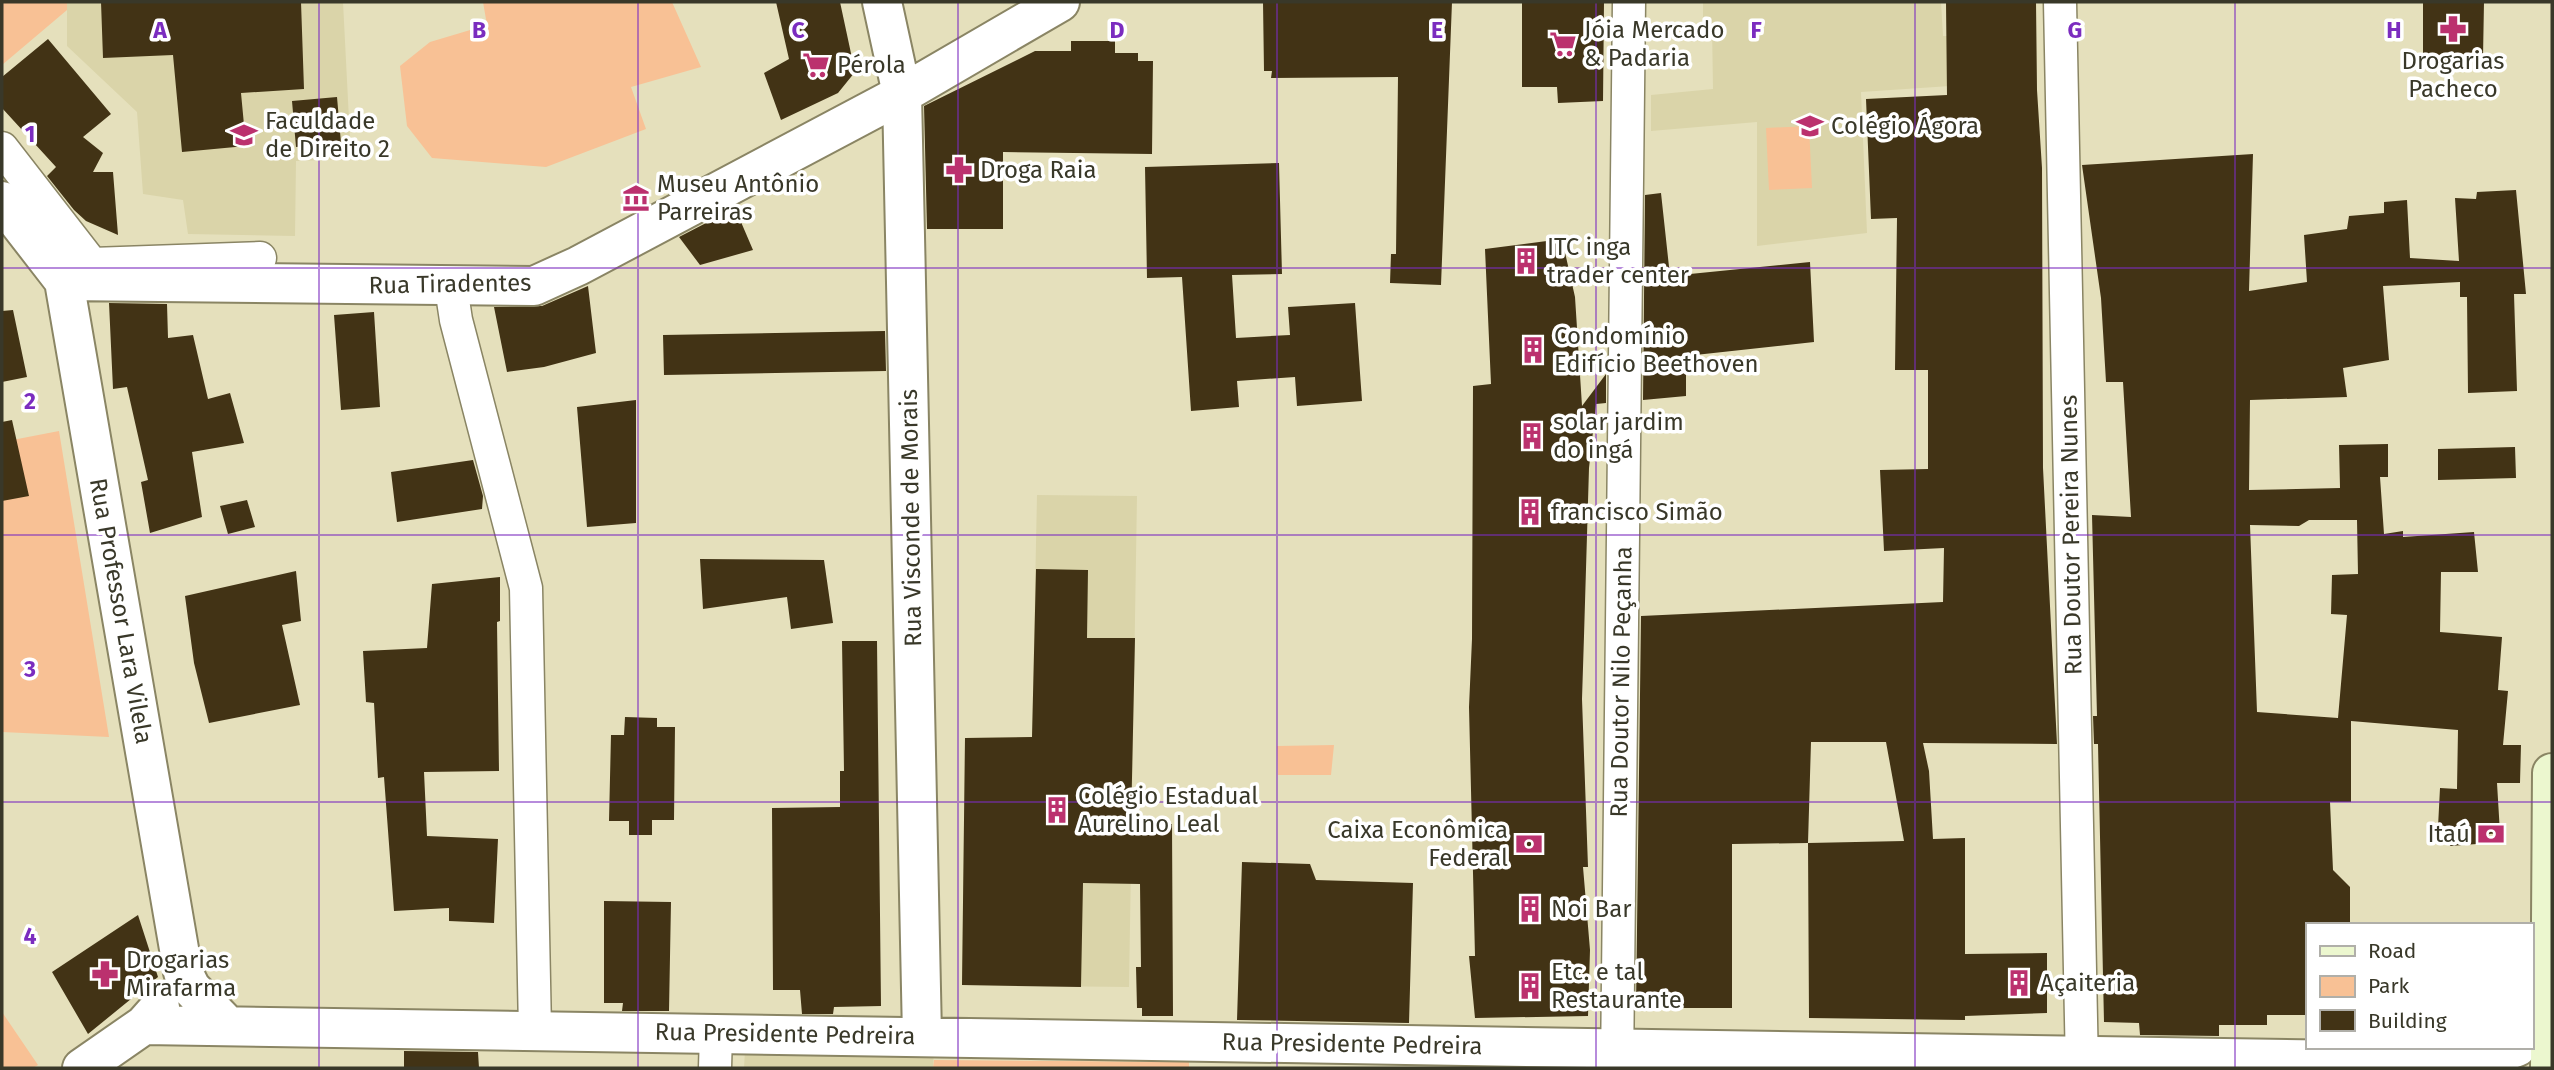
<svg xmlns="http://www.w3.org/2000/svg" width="2554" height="1070" font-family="'Fira Sans',sans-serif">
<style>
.built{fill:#dad4a9}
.green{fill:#f8c195}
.building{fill:#423315;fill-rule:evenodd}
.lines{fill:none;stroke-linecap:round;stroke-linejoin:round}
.minor-casing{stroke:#8a8564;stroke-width:35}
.tertiary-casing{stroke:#8a8564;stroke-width:42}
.secondary-casing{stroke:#8a8564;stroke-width:42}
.minor{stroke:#fff;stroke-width:32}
.tertiary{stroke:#fff;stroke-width:38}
.secondary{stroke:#ecf7cf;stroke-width:38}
.grid{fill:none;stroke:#7b2cbf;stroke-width:2;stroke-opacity:0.55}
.labels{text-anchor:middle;stroke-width:7;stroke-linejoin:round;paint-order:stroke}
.poi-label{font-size:24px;fill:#393829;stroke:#fff;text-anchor:start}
.street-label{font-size:24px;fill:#393829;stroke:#fff}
.grid-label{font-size:23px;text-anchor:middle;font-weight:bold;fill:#7b2cbf;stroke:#fff;stroke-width:7;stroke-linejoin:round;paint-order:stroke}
</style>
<rect width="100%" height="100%" fill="#e5e0bc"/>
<!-- built -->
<path class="built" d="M67 2H343L351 159 296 161 295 236 188 234 183 200 143 194 137 112 67 46Z
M1703 2H1941L1943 36H1963L1965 85 1861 92 1867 233 1757 246V122L1651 131V95L1713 89 1712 25H1703Z
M1037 495 1137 496 1129 987 962 985 965 738 1032 737Z
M934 1049 933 1068H744L745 1050Z"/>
<!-- green -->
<path class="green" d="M2 2H67V10L2 65Z
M483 2H672L701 67 631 87 646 129 546 167 432 158 407 126 400 66 430 42 487 25Z
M1809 126 1812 188 1769 190 1766 128Z
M59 431 109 737 2 732V442Z
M1334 745 1331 775H1278L1277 746Z
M2 1012 38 1065 33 1068H2Z
M934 1060 1189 1062V1068H933Z"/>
<!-- building -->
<path class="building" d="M101 2H301L304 89 241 93 246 146 182 152 173 55 103 58Z
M776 2H840L855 72 838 93 781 120 764 73 789 59Z
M1263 2H1452L1441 285 1390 283 1391 254H1396L1398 77 1271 78 1272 71H1264Z
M1522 2H1604L1603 101 1558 103 1557 87H1522Z
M1946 2H2036L2037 90 2042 168 2043 468 2057 744 1923 743 1929 771 1933 839 1965 838V954L2047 953V1013L1965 1016V1020L1809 1018 1808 843 1732 844V1008H1636L1641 616 1943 602 1944 548 1884 551 1880 470 1928 469V370H1895L1897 218 1871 219 1866 99 1947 95ZM1811 742H1886L1904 841 1808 843Z
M2423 2H2484L2483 57 2423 56Z
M48 39 111 114 83 137 103 153 93 172H113L118 235 86 221 74 210 47 176 56 167 2 108V77Z
M1071 41H1115V53H1138V61H1153L1152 154 1003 152V229H927L924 106 1035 51H1071Z
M337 97 341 143 296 147 292 101Z
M2253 154 2249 291 2307 282 2304 235 2347 229 2349 216 2384 213V202L2407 200 2410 258 2459 261 2455 198 2476 199 2477 192 2516 190 2526 294H2514L2517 391 2468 393 2467 297H2460V282L2383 286 2389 360 2343 368 2347 397 2250 400 2249 490 2340 488 2339 445 2388 444V477H2380L2384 534 2403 531V537L2474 532 2478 572H2441L2440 632 2502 637 2498 690 2508 691 2503 745H2521L2520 783H2497L2500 833 2489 834 2490 843 2450 846 2449 828 2438 827 2440 788 2457 789 2458 730 2351 721V802H2330L2333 870 2350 887V925H2307V1015H2267V1025H2219V1036L2140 1035 2139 1023 2104 1022 2098 744H2094L2093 716H2097L2092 515 2131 517 2123 382H2106L2101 298 2082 165ZM2309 520H2357L2358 574 2332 575 2331 614 2347 615 2338 718 2257 712 2250 525 2299 526Z
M1279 163 1282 274 1232 275 1236 338 1290 335 1288 307 1355 303 1362 401 1297 406 1295 377 1237 381 1239 407 1191 411 1182 277 1147 278 1145 167Z
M1661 193 1670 276 1810 262 1814 342 1686 356V396L1643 400 1645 195Z
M735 208 753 250 700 265 679 237Z
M1562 239 1575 297 1582 406 1606 374V403L1596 404 1589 468 1584 636 1582 699 1588 867H1583L1590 950 1588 1016 1475 1018 1469 956H1475L1469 707 1472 639 1473 386 1491 384 1485 249Z
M588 286 596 353 544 367 507 372 494 307 542 306Z
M109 303 167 304 168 338 193 335 208 399 230 393 244 443 192 452 202 517 150 533 141 482 148 480 127 387 113 389Z
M13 310 27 377 2 382V311Z
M374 312 380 407 341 410 334 315Z
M885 331 886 371 664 375 663 335Z
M636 400V523L587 527 577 407Z
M12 420 29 496 2 501V422Z
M2515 447 2516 478 2438 480V449Z
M473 460 483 496 482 509 397 522 391 472Z
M247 500 255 527 228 534 220 506Z
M700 559 824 560 833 623 791 629 787 597 703 609Z
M1036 569 1088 570 1087 638H1135L1131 824H1172L1173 1016H1142V1008H1137L1136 967H1141L1140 884 1083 883 1081 987 962 985 965 738 1032 737Z
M296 571 301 621 282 625 300 705 209 723 194 663 185 596Z
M500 577V621L497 622 499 771 424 772 427 836 498 839 494 923 449 921V908L394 911 384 777 378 778 374 703 366 702 363 651 427 648 432 584Z
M842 641H877L881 1006 834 1007 833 1014H802L800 990H773L772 808 840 807V771H844Z
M625 717 657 718V727H675L674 820H652V835H629V821H609L611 735H624Z
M1242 862 1310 864 1316 880 1413 883 1409 1023 1237 1020Z
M604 901 671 902 669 1011H622L623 1003H604Z
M138 915 158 977 88 1034 52 972Z
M404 1051 478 1052 479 1068H404Z"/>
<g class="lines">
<defs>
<path id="minor" d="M2060 2 2082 1068
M2 148 92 264 260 258
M451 287 456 320 526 588 535 1030
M715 1068 716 1033
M1617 1068 1629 2"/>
<path id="tertiary" d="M882 2 902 94 922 1036
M2 201 64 281 183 972 191 988 227 1025
M64 281 534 286 578 266 902 94 1060 2
M144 1025 2477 1062 2517 1047
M82 1068 144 1025 160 1007"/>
<path id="secondary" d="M2550 1068 2552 773"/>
</defs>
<!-- minor casing -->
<use href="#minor" class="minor-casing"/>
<!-- tertiary casing -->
<use href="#tertiary" class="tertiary-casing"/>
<!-- secondary casing -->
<use href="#secondary" class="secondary-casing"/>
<!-- minor -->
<use href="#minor" class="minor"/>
<!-- tertiary -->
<use href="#tertiary" class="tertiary"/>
<!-- secondary -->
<use href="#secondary" class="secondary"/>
</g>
<!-- grid -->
<path class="grid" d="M319 2V1068M638 2V1068M958 2V1068M1277 2V1068M1596 2V1068M1915 2V1068M2235 2V1068M2 268H2552M2 535H2552M2 802H2552"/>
<!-- icons -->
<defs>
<symbol id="pharmacy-bare" viewBox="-9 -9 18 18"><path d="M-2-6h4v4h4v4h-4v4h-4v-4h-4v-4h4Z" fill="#bb316e" stroke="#fff" stroke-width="2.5" paint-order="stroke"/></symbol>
<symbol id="supermarket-bare" viewBox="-9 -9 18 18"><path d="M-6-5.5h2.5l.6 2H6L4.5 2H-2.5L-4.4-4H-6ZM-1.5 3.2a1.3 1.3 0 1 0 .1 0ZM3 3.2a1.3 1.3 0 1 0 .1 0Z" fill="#bb316e" stroke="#fff" stroke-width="2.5" paint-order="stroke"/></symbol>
<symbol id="school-bare" viewBox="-9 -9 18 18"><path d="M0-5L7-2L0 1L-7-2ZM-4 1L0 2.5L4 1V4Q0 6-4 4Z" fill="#bb316e" stroke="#fff" stroke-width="2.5" paint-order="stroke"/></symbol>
<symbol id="university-bare" viewBox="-9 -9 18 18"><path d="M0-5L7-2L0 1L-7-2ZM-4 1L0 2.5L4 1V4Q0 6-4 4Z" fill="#bb316e" stroke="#fff" stroke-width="2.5" paint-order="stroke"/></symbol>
<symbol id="museum-bare" viewBox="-9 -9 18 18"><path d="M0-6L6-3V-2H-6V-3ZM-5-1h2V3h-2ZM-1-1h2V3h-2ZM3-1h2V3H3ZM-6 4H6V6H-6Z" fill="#bb316e" stroke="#fff" stroke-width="2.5" paint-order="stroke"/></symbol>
<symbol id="building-bare" viewBox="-9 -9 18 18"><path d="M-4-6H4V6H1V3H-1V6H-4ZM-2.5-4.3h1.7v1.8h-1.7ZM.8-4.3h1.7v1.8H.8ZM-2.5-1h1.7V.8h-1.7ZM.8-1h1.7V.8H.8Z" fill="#bb316e" stroke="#fff" stroke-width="2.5" paint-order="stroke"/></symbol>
<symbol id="bank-bare" viewBox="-9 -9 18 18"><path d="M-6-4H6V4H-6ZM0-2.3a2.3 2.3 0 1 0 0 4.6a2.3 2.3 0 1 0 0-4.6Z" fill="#bb316e" stroke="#fff" stroke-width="2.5" paint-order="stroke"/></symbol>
</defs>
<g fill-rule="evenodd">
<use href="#pharmacy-bare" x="2434" y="10" width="38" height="38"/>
<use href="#supermarket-bare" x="1544" y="25" width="38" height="38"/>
<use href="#supermarket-bare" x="797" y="46" width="38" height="38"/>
<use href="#school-bare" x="1791" y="107" width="38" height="38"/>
<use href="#university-bare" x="225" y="116" width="38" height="38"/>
<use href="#pharmacy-bare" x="940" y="151" width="38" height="38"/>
<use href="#museum-bare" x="617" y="179" width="38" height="38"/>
<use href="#building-bare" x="1507" y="242" width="38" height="38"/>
<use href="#building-bare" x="1514" y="331" width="38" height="38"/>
<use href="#building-bare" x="1513" y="417" width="38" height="38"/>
<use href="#building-bare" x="1511" y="493" width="38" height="38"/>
<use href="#building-bare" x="1038" y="791" width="38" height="38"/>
<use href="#bank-bare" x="2472" y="815" width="38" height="38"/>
<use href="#bank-bare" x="1510" y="825" width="38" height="38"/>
<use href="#building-bare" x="1511" y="890" width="38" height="38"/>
<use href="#pharmacy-bare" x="86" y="955" width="38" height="38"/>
<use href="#building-bare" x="2000" y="964" width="38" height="38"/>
<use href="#building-bare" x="1511" y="967" width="38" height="38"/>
</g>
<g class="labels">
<!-- poi labels -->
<g class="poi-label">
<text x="1584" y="38">Jóia Mercado<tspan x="1584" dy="28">&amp; Padaria</tspan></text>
<text x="2453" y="69" text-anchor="middle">Drogarias<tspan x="2453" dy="28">Pacheco</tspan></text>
<text x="837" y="73">Pérola</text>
<text x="265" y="129">Faculdade<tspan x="265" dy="28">de Direito 2</tspan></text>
<text x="1831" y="134">Colégio Ágora</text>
<text x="980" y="178">Droga Raia</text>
<text x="657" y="192">Museu Antônio<tspan x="657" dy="28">Parreiras</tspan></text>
<text x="1547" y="255">ITC inga<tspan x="1547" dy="28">trader center</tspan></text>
<text x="1554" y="344">Condomínio<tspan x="1554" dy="28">Edifício Beethoven</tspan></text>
<text x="1553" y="430">solar jardim<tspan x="1553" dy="28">do ingá</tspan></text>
<text x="1551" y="520">francisco Simão</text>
<text x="1078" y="804">Colégio Estadual<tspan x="1078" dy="28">Aurelino Leal</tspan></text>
<text x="1508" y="838" text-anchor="end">Caixa Econômica<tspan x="1508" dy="28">Federal</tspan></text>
<text x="2470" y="842" text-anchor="end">Itaú</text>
<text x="1551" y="917">Noi Bar</text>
<text x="126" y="968">Drogarias<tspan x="126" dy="28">Mirafarma</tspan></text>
<text x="1551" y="980">Etc. e tal<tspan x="1551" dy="28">Restaurante</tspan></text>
<text x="2040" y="991">Açaiteria</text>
</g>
<!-- street labels -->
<g class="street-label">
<text transform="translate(450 284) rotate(-1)" y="8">Rua Tiradentes</text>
<text transform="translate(911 518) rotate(-91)" y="8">Rua Visconde de Morais</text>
<text transform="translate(2071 535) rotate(-91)" y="8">Rua Doutor Pereira Nunes</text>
<text transform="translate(121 611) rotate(80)" y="8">Rua Professor Lara Vilela</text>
<text transform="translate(1621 682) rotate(-89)" y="8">Rua Doutor Nilo Peçanha</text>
<text transform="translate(785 1034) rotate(1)" y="8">Rua Presidente Pedreira</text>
<text transform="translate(1352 1044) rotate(1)" y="8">Rua Presidente Pedreira</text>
</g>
</g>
<g class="grid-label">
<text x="160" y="38">A</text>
<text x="479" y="38">B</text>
<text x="798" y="38">C</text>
<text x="1117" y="38">D</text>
<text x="1437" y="38">E</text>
<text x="1756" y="38">F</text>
<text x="2075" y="38">G</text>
<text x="2394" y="38">H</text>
<text x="30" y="142">1</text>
<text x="30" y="409">2</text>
<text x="30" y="677">3</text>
<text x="30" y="944">4</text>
</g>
<!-- border -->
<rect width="2554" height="1070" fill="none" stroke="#393829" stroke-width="7"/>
<!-- legend -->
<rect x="2306" y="923" width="228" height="126" fill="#ffffff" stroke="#b0afa9" stroke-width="2"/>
<rect x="2320" y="946" width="35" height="10" fill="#ecf7cf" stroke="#b0afa9" stroke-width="2"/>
<text x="2368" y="958" font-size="21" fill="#393829">Road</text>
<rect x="2320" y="976" width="35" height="21" fill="#f8c195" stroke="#b0afa9" stroke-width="2"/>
<text x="2368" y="993" font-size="21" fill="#393829">Park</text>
<rect x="2320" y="1010" width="35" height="21" fill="#423315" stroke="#b0afa9" stroke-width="2"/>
<text x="2368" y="1028" font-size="21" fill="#393829">Building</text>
</svg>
